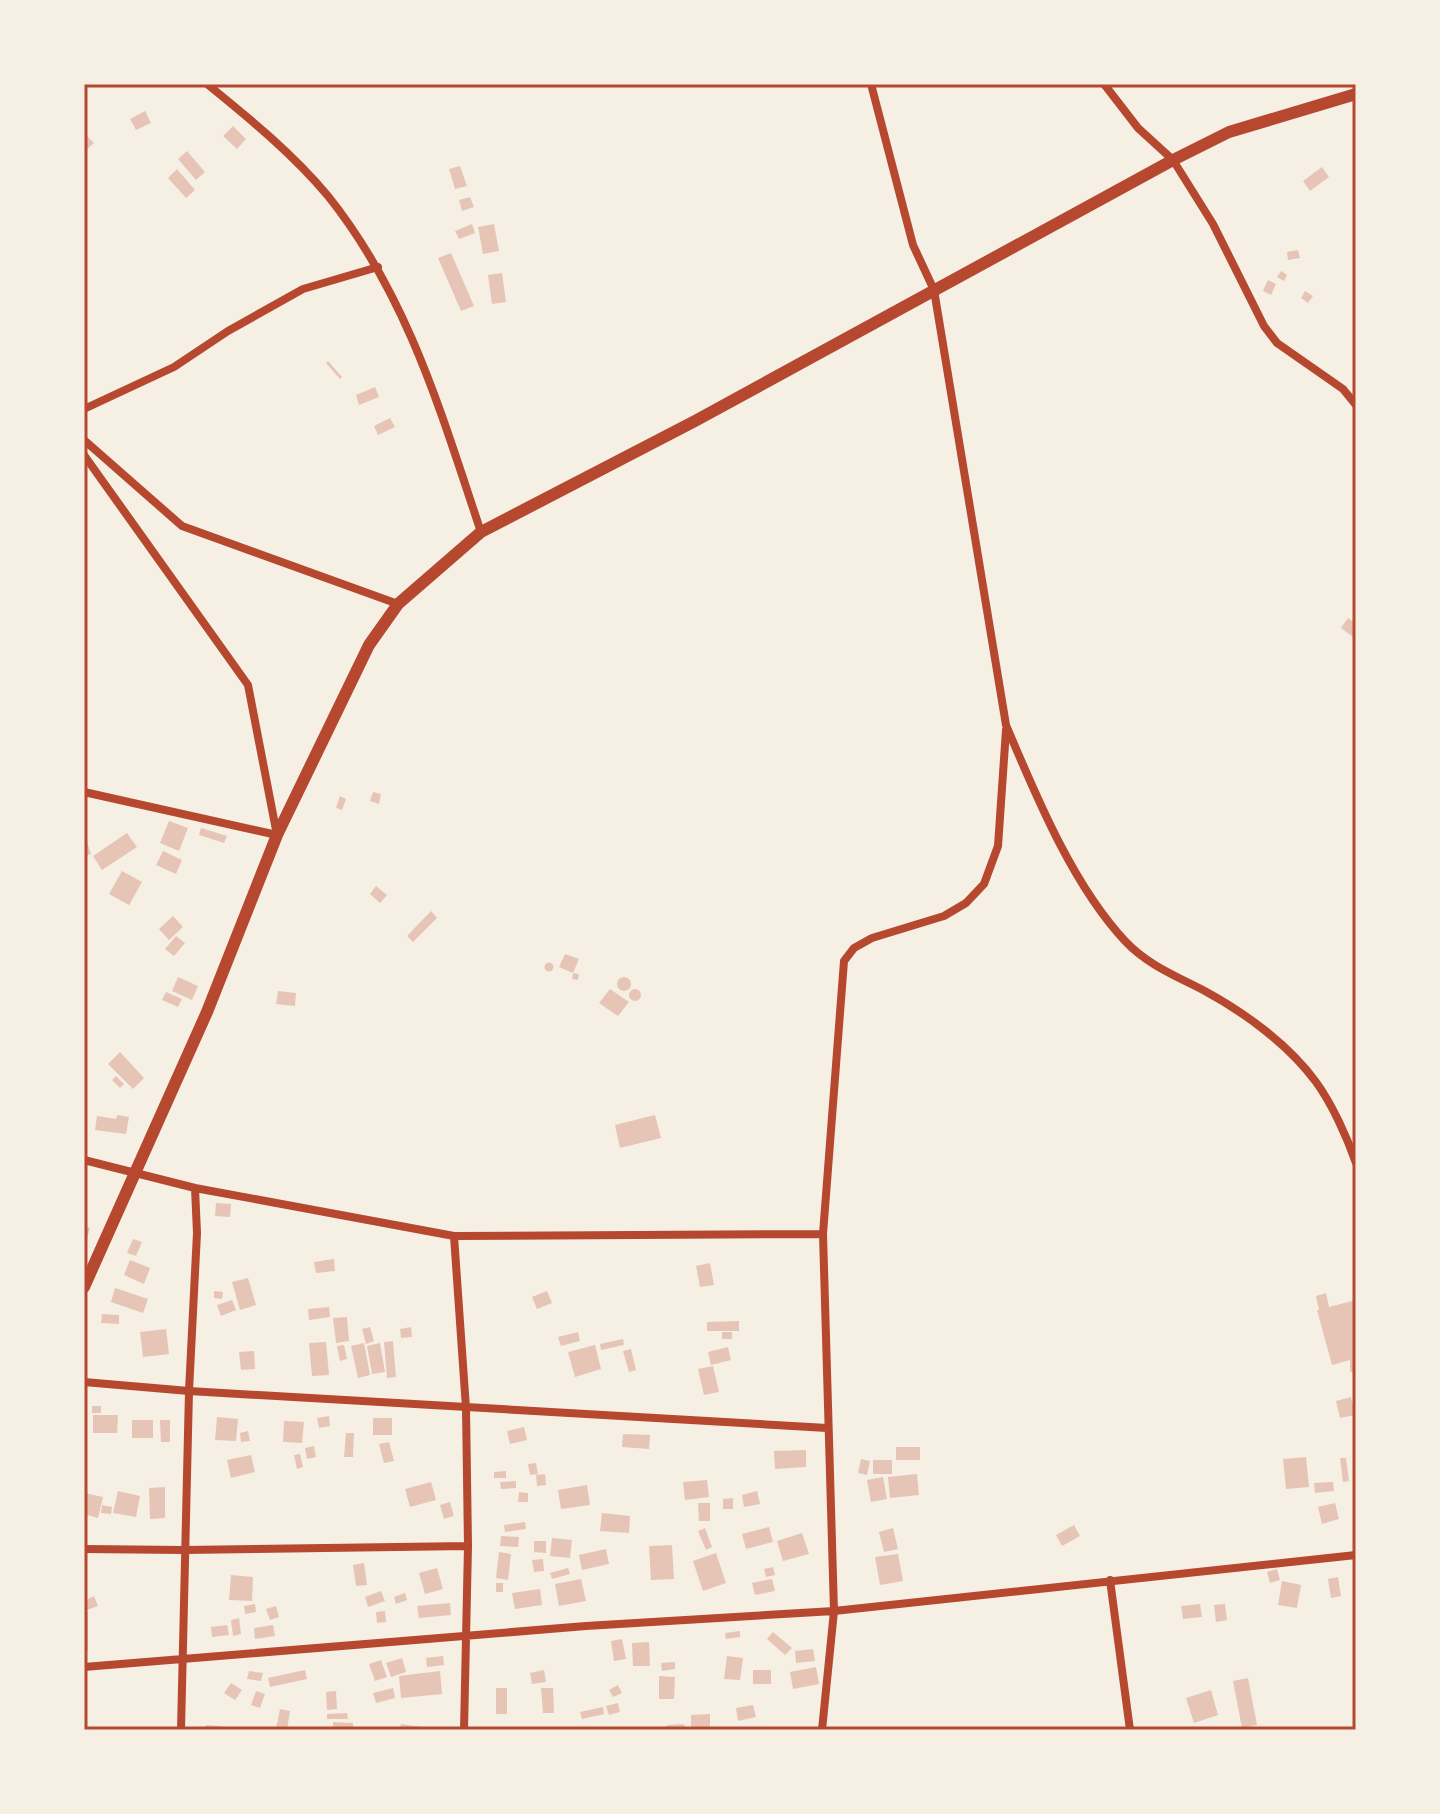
<svg xmlns="http://www.w3.org/2000/svg" width="1440" height="1814" font-family="Arial,sans-serif">
<style>
.building{fill:#e6c5b7}
.lines{fill:none;stroke-linecap:round;stroke-linejoin:round}
.minor{stroke:#b5482f;stroke-width:8}
.tertiary{stroke:#b5482f;stroke-width:12}
.neatline{fill:none;stroke:#b5482f;stroke-width:3}
</style>
<rect width="100%" height="100%" fill="#f6efe4"/>
<!-- building -->
<path class="building" d="M145 111 151 123 136 130 130 119Z
M233 126 246 139 237 149 223 136Z
M84 133 94 143 84 152Z
M187 151 205 172 196 180 178 159Z
M460 166 467 186 455 189 449 169Z
M1322 167 1329 177 1310 191 1303 181Z
M177 169 195 190 186 198 168 178Z
M470 197 474 207 462 211 459 200Z
M472 224 475 233 459 239 455 231Z
M494 224 499 251 483 254 478 227Z
M1298 250 1300 258 1288 260 1287 252Z
M451 253 474 306 461 311 438 258Z
M1281 271 1287 275 1284 281 1277 277Z
M502 273 506 302 492 304 488 275Z
M1268 280 1276 284 1271 295 1263 291Z
M1305 291 1313 296 1308 303 1301 298Z
M328 361 342 377 340 379 326 363Z
M375 387 379 397 359 405 356 395Z
M390 418 395 427 378 435 374 426Z
M1348 618 1356 624V639L1341 628Z
M373 792 381 794 379 804 370 801Z
M340 796 346 799 342 810 336 808Z
M169 821 188 828 179 851 160 843Z
M201 828 227 836 224 843 199 835Z
M84 833 91 854 84 856Z
M127 833 137 847 102 870 93 856Z
M163 851 182 860 176 874 156 865Z
M122 871 142 882 129 905 109 894Z
M376 886 387 895 380 903 370 894Z
M431 911 437 918 413 942 407 936Z
M173 916 183 927 169 940 159 929Z
M176 936 185 943 174 956 165 949Z
M565 954 579 959 573 973 579 974 578 980 572 979 573 973 559 967Z
M544.5 967a4.5 4.5 0 1 1 9 0a4.5 4.5 0 1 1-9 0Z
M617 984a7 7 0 1 1 14 0a7 7 0 1 1-14 0Z
M178 977 198 986 192 1000 172 991Z
M629 995a6 6 0 1 1 12 0a6 6 0 1 1-12 0Z
M610 989 629 1002 618 1016 599 1003Z
M278 991 296 993 295 1006 276 1004Z
M166 992 182 999 178 1007 162 1000Z
M120 1052 144 1078 133 1089 108 1064Z
M116 1076 124 1084 120 1088 112 1080Z
M117 1115 129 1117 126 1134 95 1130 97 1116 116 1119Z
M655 1115 661 1138 620 1148 615 1125Z
M216 1203 231 1204 230 1217 215 1216Z
M84 1226 90 1228 85 1245H84Z
M133 1239 142 1242 136 1256 127 1253Z
M334 1259 335 1271 316 1273 314 1262Z
M130 1260 150 1268 144 1284 124 1275Z
M710 1263 714 1285 700 1287 696 1266Z
M248 1278 256 1305 240 1310 232 1282Z
M115 1288 148 1299 143 1313 111 1302Z
M214 1291 223 1292 222 1299 214 1298Z
M547 1291 552 1303 537 1309 532 1297Z
M1326 1293 1329 1307 1356 1300V1371L1350 1372V1360L1332 1365 1317 1310H1319L1316 1296Z
M232 1300 236 1310 221 1316 217 1305Z
M329 1307 330 1317 309 1320 308 1309Z
M102 1314 119 1315V1324L101 1323Z
M347 1317 349 1341 336 1343 333 1318Z
M739 1321V1331H707V1322Z
M370 1327 374 1341 366 1344 362 1329Z
M411 1327 412 1337 401 1338 400 1329Z
M166 1329 169 1354 143 1357 140 1332Z
M578 1332 580 1341 561 1346 558 1337Z
M722 1332H732V1339H722Z
M623 1339 624 1345 601 1350 600 1344Z
M393 1341 396 1377 387 1378 384 1342Z
M326 1342 329 1375 312 1376 309 1343Z
M364 1343 370 1375 358 1378 351 1346Z
M380 1343 385 1372 372 1374 367 1346Z
M344 1345 347 1359 340 1361 337 1346Z
M595 1345 601 1369 575 1377 568 1352Z
M728 1347 731 1360 711 1365 708 1352Z
M631 1349 636 1370 629 1372 623 1351Z
M254 1351 255 1369 241 1370 239 1352Z
M713 1366 719 1392 704 1395 698 1369Z
M1351 1397 1355 1415 1340 1418 1336 1401Z
M92 1406H101V1413H92Z
M93 1415H118L117 1433H93Z
M329 1416 330 1426 319 1428 317 1418Z
M217 1417 238 1419 236 1441 215 1440Z
M373 1418H392V1435H373Z
M132 1420H153V1438H132Z
M160 1420H170V1442H161Z
M284 1421 304 1422 302 1443 283 1442Z
M524 1427 527 1440 510 1444 507 1431Z
M248 1431 250 1441 241 1442 240 1433Z
M346 1433H354L353 1457H344Z
M623 1434 650 1435 649 1449 622 1447Z
M389 1442 394 1461 384 1463 379 1444Z
M314 1446 316 1457 307 1459 305 1448Z
M896 1447H920V1460H896Z
M806 1450V1467L775 1469 774 1451Z
M300 1454 303 1467 297 1469 294 1455Z
M251 1455 255 1472 231 1478 227 1460Z
M1306 1457 1309 1487 1286 1489 1283 1459Z
M1340 1458H1346L1349 1481 1343 1482Z
M861 1459 870 1461 867 1475 858 1473Z
M873 1460H892V1474H873Z
M536 1463 538 1474 530 1475 528 1464Z
M506 1471V1478H494V1472Z
M545 1474 546 1485 537 1486 536 1475Z
M917 1474 919 1495 890 1498 888 1477Z
M883 1477 887 1499 871 1502 867 1480Z
M707 1480 709 1497 685 1500 683 1482Z
M516 1481V1488L501 1489 500 1482Z
M431 1482 436 1500 410 1507 405 1489Z
M1333 1482 1334 1491 1315 1493 1314 1483Z
M587 1485 590 1505 561 1509 558 1490Z
M165 1487V1518L150 1519 149 1488Z
M118 1491 140 1496 136 1517 113 1513Z
M757 1491 760 1504 744 1507 742 1495Z
M519 1492 528 1493V1502H518Z
M84 1493 103 1497 98 1518 84 1514Z
M733 1498V1509H723V1499Z
M450 1502 454 1516 444 1519 440 1505Z
M698 1503H710V1521H699Z
M1335 1503 1339 1519 1322 1524 1318 1507Z
M102 1505 112 1507 111 1514 101 1513Z
M602 1513 630 1516 629 1533 600 1531Z
M525 1522 526 1529 505 1532 504 1525Z
M1074 1525 1080 1536 1062 1546 1056 1535Z
M769 1527 773 1542 746 1549 742 1534Z
M705 1528 712 1547 706 1550 698 1531Z
M893 1528 898 1549 884 1552 879 1532Z
M802 1533 809 1554 783 1561 777 1541Z
M501 1536 519 1537 518 1547 500 1546Z
M552 1538 572 1540 570 1558 550 1556Z
M534 1541H546V1553L534 1552Z
M672 1545 674 1579 651 1580 649 1546Z
M606 1549 609 1564 582 1570 579 1555Z
M499 1552 511 1554 508 1580 496 1578Z
M716 1553 726 1583 703 1591 693 1561Z
M898 1554 903 1581 880 1585 875 1557Z
M543 1559 544 1571 534 1572 532 1560Z
M364 1563 367 1585 356 1586 353 1565Z
M773 1567 775 1575 766 1577 764 1569Z
M437 1568 443 1589 425 1594 419 1573Z
M568 1568 570 1574 552 1579 550 1573Z
M1277 1569 1280 1580 1270 1583 1267 1572Z
M231 1575 253 1577 252 1601 229 1600Z
M1338 1577 1341 1596 1331 1598 1328 1579Z
M581 1579 586 1601 559 1606 555 1584Z
M772 1579 775 1591 755 1595 752 1583Z
M1282 1581 1301 1585 1297 1608 1278 1605Z
M496 1583H503V1592H496Z
M540 1589 542 1605 515 1609 512 1593Z
M381 1591 385 1601 368 1607 365 1597Z
M405 1593 407 1600 396 1604 394 1597Z
M94 1596 98 1606 87 1610 84 1601Z
M450 1603 451 1615 419 1618 417 1606Z
M255 1604 256 1612 245 1614 244 1606Z
M1200 1604 1202 1617 1183 1619 1181 1606Z
M1225 1604 1227 1620 1216 1622 1214 1605Z
M276 1606 279 1617 270 1620 266 1609Z
M385 1611 386 1622 377 1623 376 1612Z
M84 1612H88V1650H84Z
M239 1618 241 1634 233 1636 231 1620Z
M227 1625 229 1635 212 1637 211 1627Z
M273 1625 275 1636 255 1639 254 1628Z
M740 1631V1637L726 1639 725 1633Z
M773 1632 792 1648 785 1655 767 1639Z
M622 1639 626 1659 614 1661 611 1641Z
M649 1642 650 1666H633L632 1643Z
M813 1649 815 1661 796 1663 795 1651Z
M443 1656 444 1665 427 1667 426 1658Z
M727 1656 743 1658 740 1680 724 1679Z
M402 1658 406 1672 391 1677 386 1663Z
M381 1660 387 1677 375 1681 369 1664Z
M675 1662V1669L662 1671 661 1663Z
M816 1667 819 1684 793 1689 790 1672Z
M305 1670 307 1679 270 1687 268 1678Z
M544 1670 546 1682 532 1684 530 1673Z
M753 1670H771V1684H753Z
M249 1671 263 1673 261 1681 247 1679Z
M440 1671 442 1694 401 1698 399 1676Z
M659 1676 675 1677 674 1699H659Z
M1248 1678 1257 1725 1242 1728 1233 1681Z
M231 1683 242 1690 235 1700 224 1693Z
M618 1685 622 1693 613 1697 609 1690Z
M393 1688 395 1698 376 1703 373 1693Z
M496 1688H507V1714H496Z
M541 1688H553L554 1713H543Z
M1211 1690 1218 1715 1194 1723 1186 1698Z
M256 1691 265 1694 260 1708 251 1705Z
M336 1691 337 1709 327 1710 326 1692Z
M618 1703 620 1712 609 1715 606 1706Z
M753 1705 756 1717 738 1721 736 1708Z
M603 1707 604 1714 582 1719 580 1712Z
M280 1709 290 1711 287 1730 276 1729Z
M347 1713 348 1719H327V1714Z
M710 1714V1730H691V1715Z
M333 1722 353 1723V1730H333Z
M401 1724 422 1727 421 1730H399Z
M684 1724 686 1730 668 1729 667 1725Z
M206 1725 220 1726V1730H205Z"/>
<g class="lines">
<!-- minor -->
<path class="minor" d="M207 84C249 118 293 154 328 196 408 296 441 413 481 532
M871 84 913 245 934 290 1006 725C1036 796 1073 886 1126 942 1148 965 1176 976 1203 990 1244 1012 1288 1044 1316 1082 1332 1104 1347 1137 1356 1163
M1104 84 1138 128 1173 160 1213 224 1264 326 1277 343 1343 389 1356 405
M84 409 174 367 228 331 303 289 378 267
M84 440 182 526 398 604
M84 455 248 685 277 835 84 792
M84 1160 195 1188 454 1236 823 1234
M454 1236 466 1408 468 1546 464 1730
M84 1382 189 1391 827 1428
M84 1549 184 1550 468 1546
M1110 1580 1130 1730
M84 1667 586 1626 834 1611 1356 1555
M181 1730 189 1391 197 1233 195 1188
M822 1730 834 1611 823 1234 844 961 854 948 872 938 944 916 966 903 984 884 998 846 1006 730"/>
<!-- tertiary -->
<path class="tertiary" d="M84 1287 207 1012 277 835 369 645 398 604 481 532 695 421 1173 160 1229 132 1356 94"/>
</g>
<!-- border -->
<rect width="1440" height="1814" fill="none" stroke="#f6efe4" stroke-width="172"/>
<rect x="86" y="86" width="1268" height="1642" class="neatline"/>
</svg>
